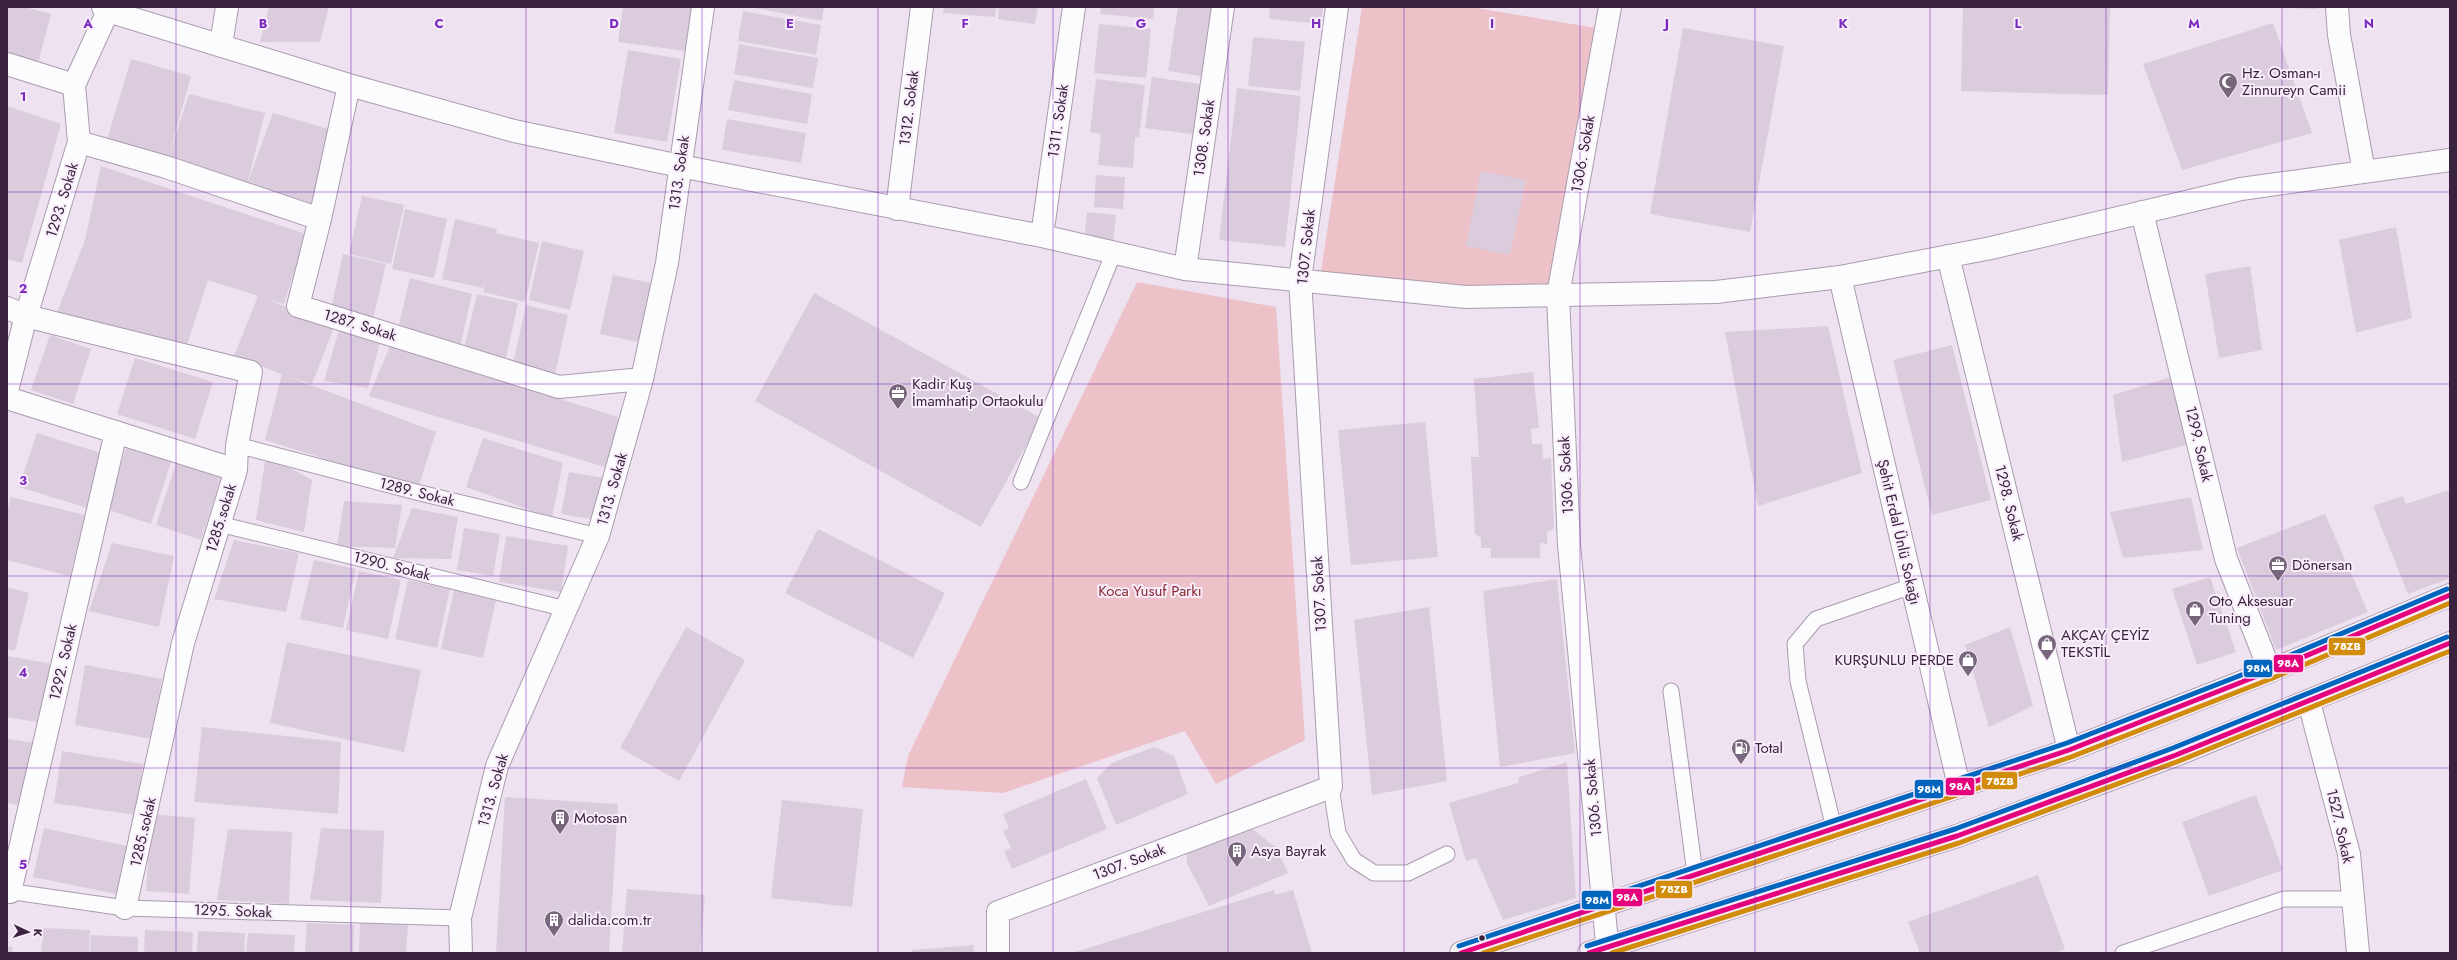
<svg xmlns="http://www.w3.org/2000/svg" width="2457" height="960" font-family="Jost,sans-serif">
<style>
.green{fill:#ecc2c8}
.building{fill:#dacbdd}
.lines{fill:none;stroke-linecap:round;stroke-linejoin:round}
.lane-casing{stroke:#aa9cad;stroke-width:17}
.street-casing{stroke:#aa9cad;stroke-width:24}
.secondary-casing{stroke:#aa9cad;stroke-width:24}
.lane{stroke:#fcfbfd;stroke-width:15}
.street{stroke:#fcfbfd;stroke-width:22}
.secondary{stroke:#f0f0f0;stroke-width:22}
.bus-1-casing{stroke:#f9edfb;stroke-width:8}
.bus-2-casing{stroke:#f9edfb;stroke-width:8}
.bus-3-casing{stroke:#f9edfb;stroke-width:8}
.bus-1{stroke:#e5007d;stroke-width:5}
.bus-2{stroke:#d18c0c;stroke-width:5}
.bus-3{stroke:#0065bd;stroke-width:5}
.grid{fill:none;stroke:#7b2cbf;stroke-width:1;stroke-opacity:0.55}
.bus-dot{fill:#39233e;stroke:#f9edfb;stroke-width:1.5}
.labels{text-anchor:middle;stroke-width:4;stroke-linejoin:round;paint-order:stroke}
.poi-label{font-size:15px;fill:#39233e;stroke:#f9edfb;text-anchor:start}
.street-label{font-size:15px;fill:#39233e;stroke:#f9edfb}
.park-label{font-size:15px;fill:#892a30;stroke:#f9edfb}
.grid-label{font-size:13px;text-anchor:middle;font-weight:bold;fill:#7b2cbf;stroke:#f9edfb;stroke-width:4;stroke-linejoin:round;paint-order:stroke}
.line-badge{stroke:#f9edfb;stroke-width:1.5}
.badge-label{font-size:11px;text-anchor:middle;font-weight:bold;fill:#fff}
</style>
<rect width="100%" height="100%" fill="#eee2f1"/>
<!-- green -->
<path class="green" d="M1362 7H1470L1596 28 1547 292 1320 277Z
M1137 282 1276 307 1305 740 1216 784 1185 731 1003 793 902 787 908 756Z"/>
<!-- building -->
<path class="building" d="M7 7H24L51 14 37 67 7 57Z
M269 7H329L320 42H260Z
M623 7H692L686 51 618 42Z
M750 7H824L822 21Z
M944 7H996L995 17 943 13Z
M999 7H1038L1035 24 998 19Z
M1101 7H1154L1153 19 1100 14Z
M1178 7H1218L1207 77 1168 71Z
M1270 7H1323L1321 24 1269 19Z
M1963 7H2110L2108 95 1961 91Z
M2283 7H2318V9L2283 8Z
M743 11 821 25 816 55 738 41Z
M2273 23 2312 133 2182 170 2143 64Z
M1099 24 1151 29 1146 78 1094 73Z
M1683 28 1784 46 1750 232 1650 214Z
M1253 37 1305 42 1300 91 1248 86Z
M739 44 818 58 813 88 734 74Z
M628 50 681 59 667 142 614 133Z
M131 59 191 76 169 155 189 94 265 113 247 184 273 113 339 132 311 207 107 140Z
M1152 77 1206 85 1199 135 1145 128Z
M1096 79 1145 85 1139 138 1135 137 1133 168 1098 165 1101 134 1090 132Z
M734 80 812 94 807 124 728 110Z
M1237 88 1301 96 1285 247 1219 240Z
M7 106 61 124 22 263 7 259Z
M727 119 806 133 801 163 722 150Z
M101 166 306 234 284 304 266 299 335 325 312 384 289 377 436 432 418 488 265 440 282 374 234 356 258 296 208 280 186 348 57 312 85 240Z
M1481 171 1526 180 1510 255 1466 246Z
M1096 175 1125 177 1123 209 1094 207Z
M362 196 404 205 391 264 349 254Z
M405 209 447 219 434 278 392 269Z
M1087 212 1116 215 1113 244 1084 241Z
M455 219 497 229 496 233 539 243 525 302 483 292 487 276 483 288 442 279Z
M2396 227 2412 318 2356 333 2339 240Z
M542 241 584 251 570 310 529 300Z
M343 254 386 264 372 323 330 314Z
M2250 266 2262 350 2219 358 2205 274Z
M613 275 655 284 642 343 600 334Z
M410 278 472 294 459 352 397 333Z
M814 293 1041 418 981 527 755 401Z
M477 294 518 303 505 362 463 353Z
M526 305 568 315 555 374 513 364Z
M1828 326 1862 473 1758 506 1725 332Z
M339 330 380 343 368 388 324 381Z
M50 335 91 349 73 404 31 390Z
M1952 345 1991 500 1932 515 1893 360Z
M390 346 618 417 608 468 369 396Z
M135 358 213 382 195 439 117 414Z
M1533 372 1539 428 1531 429 1532 444H1542L1543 459 1551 458 1554 529 1547 532V545L1540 542V558H1491V548H1481V538L1475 534 1471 457H1479L1474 379Z
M2177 375 2194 443 2122 462 2113 395Z
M1425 422 1438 557 1351 565 1338 430Z
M37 433 104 454 87 508 19 487Z
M483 438 563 463 552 518 466 487Z
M126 448 171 462 151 524 106 509Z
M266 455 312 480 304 532 256 520Z
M176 463 221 478 201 540 156 525Z
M569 472 605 478 598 520 561 514Z
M2449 490 2450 578 2408 594 2373 506 2403 496 2406 504Z
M11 497 85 515 70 576 7 560V512Z
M2191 497 2203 550 2123 558 2110 512Z
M344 501 402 505 395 548 337 546Z
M412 508 458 517 451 559 393 558Z
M2325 514 2368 612 2276 650 2237 548Z
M464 528 500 534 493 576 457 570Z
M818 529 945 593 913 658 785 593Z
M506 536 568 546 561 592 499 582Z
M234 540 299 553 286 612 214 599Z
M112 543 174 556 159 627 89 611Z
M314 560 356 569 343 628 300 619Z
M359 571 401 580 388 639 346 630Z
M2210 577 2236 652 2197 665 2172 589Z
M1557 579 1575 753 1500 767 1483 591Z
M408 580 450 589 437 648 395 639Z
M7 587 29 593 15 651 7 649Z
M454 590 496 600 483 658 441 649Z
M1429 607 1447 781 1372 795 1354 620Z
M686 627 745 660 679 781 620 748Z
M2010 627 2033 706 1989 727 1965 645Z
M287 642 421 670 404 752 270 723Z
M7 656 53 664 43 723 7 717Z
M85 665 162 679 151 739 75 725Z
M202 727 341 742 338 814 194 802Z
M7 739 37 743 28 806 7 803Z
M1154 747 1174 756 1188 794 1116 825 1097 778 1112 763Z
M62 751 143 764 135 815 54 803Z
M1567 762 1576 898 1503 920 1476 858 1466 861 1449 803 1518 783 1519 777Z
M1086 779 1107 829 1012 869 1004 851 1011 848 1003 831 1009 828 1003 814Z
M2256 795 2283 870 2209 896 2182 822Z
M505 797 618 804 609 953H496Z
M782 800 863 809 852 907 771 898Z
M151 814 195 818 189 894 146 891Z
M1246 824 1277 848 1288 873 1209 906 1187 863 1186 847Z
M44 828 127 846 116 894 33 877Z
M321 828 384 831 381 903 310 900Z
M228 829 292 832 289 904 217 900Z
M2038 875 2065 949 2055 953H1920L1908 922Z
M627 889 705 895 700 953H622Z
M1274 890 1275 895 1293 890 1312 953H1072Z
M307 923 354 925 353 953H305Z
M360 923 408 925 406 953H359Z
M43 928 90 930 89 953H41Z
M145 930 193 932 192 953H144Z
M198 931 245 933 244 953H197Z
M248 933 295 935 294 953H246Z
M91 935 138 937V953H90Z
M973 945 974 953H912V950Z
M7 947H13L12 953H7Z"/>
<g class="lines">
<defs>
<path id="lane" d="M237 445 416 492 598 536
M1021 482 1114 252
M219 524 566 609
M1671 691 1695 874
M1331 787 1338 833 1354 860 1374 873H1408L1447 854
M1834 828 1798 681 1795 644 1816 619 1912 586
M7 891 125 908 460 918
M2123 953 2284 899H2354"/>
<path id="street" d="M103 7 108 11 349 85 514 131 680 166 1042 236 1185 269 1466 297 1716 292 1840 277 1991 248 2241 189 2450 160
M2337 7 2339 35 2364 172
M221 45 227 7
M7 64 74 85
M349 85 320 219 298 306 559 387 642 379
M79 142 166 167 320 219
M897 209 922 7
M2142 212 2226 559 2270 671
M1042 236 1074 7
M1948 256 2069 750
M1185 269 1223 7
M1840 277 1959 786
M7 308 26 316 251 372 237 445 236 470 183 643 125 908
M7 391 26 316 79 142 74 85 108 11
M7 398 236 470
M2309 702 2349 854 2358 953
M10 892 116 432
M461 953 460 918 497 766 598 536 642 379 667 263 703 7
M998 953V912L1331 787 1300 280 1337 7
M1608 953 1569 545 1558 295 1610 7"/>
<path id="secondary" d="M1461 953 2069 750 2270 671 2450 595
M1589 953 1957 836 2176 755 2450 643"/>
</defs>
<!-- lane casing -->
<use href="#lane" class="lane-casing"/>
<!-- street casing -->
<use href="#street" class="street-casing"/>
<!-- secondary casing -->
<use href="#secondary" class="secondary-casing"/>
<!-- lane -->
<use href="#lane" class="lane"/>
<!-- street -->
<use href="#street" class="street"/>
<!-- secondary -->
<use href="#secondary" class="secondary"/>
<defs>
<path id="bus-1" d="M1461 953 2069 750 2270 671 2450 595
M1589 953 1957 836 2176 755 2450 643"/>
<path id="bus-2" d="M1483 953 2071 757 2273 678 2450 603
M1612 953 1959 843 2179 761 2450 651"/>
<path id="bus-3" d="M1459 946 2067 743 2267 665 2447 589
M1587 946 1955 829 2173 748 2447 637"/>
</defs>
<!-- bus-1 casing -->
<use href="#bus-1" class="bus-1-casing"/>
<!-- bus-2 casing -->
<use href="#bus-2" class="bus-2-casing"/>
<!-- bus-3 casing -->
<use href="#bus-3" class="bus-3-casing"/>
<!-- bus-1 -->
<use href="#bus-1" class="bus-1"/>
<!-- bus-2 -->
<use href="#bus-2" class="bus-2"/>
<!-- bus-3 -->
<use href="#bus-3" class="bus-3"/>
</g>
<!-- grid -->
<path class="grid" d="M176 7V953M351 7V953M526 7V953M702 7V953M878 7V953M1053 7V953M1228 7V953M1404 7V953M1580 7V953M1755 7V953M1930 7V953M2106 7V953M2282 7V953M7 192H2450M7 384H2450M7 576H2450M7 768H2450"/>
<!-- icons -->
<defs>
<symbol id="mosque-pin" viewBox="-11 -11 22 30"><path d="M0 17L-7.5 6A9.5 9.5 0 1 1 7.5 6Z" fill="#78667d" stroke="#f9edfb"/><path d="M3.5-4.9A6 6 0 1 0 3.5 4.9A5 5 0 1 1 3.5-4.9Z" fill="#fff"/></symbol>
<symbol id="office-pin" viewBox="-11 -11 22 30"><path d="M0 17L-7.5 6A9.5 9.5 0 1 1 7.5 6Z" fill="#78667d" stroke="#f9edfb"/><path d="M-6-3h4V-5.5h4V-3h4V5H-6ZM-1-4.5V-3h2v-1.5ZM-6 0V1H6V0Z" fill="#fff"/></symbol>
<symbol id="shop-pin" viewBox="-11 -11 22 30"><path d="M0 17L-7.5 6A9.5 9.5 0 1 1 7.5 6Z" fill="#78667d" stroke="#f9edfb"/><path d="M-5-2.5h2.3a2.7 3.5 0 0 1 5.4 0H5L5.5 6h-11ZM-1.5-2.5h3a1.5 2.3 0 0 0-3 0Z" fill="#fff"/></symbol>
<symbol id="fuel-pin" viewBox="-11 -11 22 30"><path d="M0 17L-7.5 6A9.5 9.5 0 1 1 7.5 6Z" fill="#78667d" stroke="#f9edfb"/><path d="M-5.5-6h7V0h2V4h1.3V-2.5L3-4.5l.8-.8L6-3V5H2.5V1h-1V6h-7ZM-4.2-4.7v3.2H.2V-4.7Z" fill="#fff"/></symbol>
<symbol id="building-pin" viewBox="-11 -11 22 30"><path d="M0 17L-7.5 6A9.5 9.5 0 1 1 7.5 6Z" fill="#78667d" stroke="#f9edfb"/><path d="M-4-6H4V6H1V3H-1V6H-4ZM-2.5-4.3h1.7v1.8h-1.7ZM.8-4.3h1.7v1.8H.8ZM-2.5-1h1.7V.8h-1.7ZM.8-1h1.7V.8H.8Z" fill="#fff"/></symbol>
</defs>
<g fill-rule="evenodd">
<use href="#mosque-pin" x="2217" y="71" width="22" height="30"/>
<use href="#office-pin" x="887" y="382" width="22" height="30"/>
<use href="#office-pin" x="2267" y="554" width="22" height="30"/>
<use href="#shop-pin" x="2184" y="599" width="22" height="30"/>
<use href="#shop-pin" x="2036" y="633" width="22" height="30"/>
<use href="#shop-pin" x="1957" y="649" width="22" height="30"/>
<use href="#fuel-pin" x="1730" y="737" width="22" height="30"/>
<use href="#building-pin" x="549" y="807" width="22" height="30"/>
<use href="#building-pin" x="1226" y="840" width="22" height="30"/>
<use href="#building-pin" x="543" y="909" width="22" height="30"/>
</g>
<!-- markers -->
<circle class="bus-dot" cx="1482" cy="938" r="3.5"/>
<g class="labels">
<!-- poi labels -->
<g class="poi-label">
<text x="2242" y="78">Hz. Osman-ı<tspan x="2242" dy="17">Zinnureyn Camii</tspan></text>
<text x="912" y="389">Kadir Kuş<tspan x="912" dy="17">İmamhatip Ortaokulu</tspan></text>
<text x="2292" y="570">Dönersan</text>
<text x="2209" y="606">Oto Aksesuar<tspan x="2209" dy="17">Tuning</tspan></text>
<text x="2061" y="640">AKÇAY ÇEYİZ<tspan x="2061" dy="17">TEKSTİL</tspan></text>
<text x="1954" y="665" text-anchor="end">KURŞUNLU PERDE</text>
<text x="1755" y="753">Total</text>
<text x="574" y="823">Motosan</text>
<text x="1251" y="856">Asya Bayrak</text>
<text x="568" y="925">dalida.com.tr</text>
</g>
<!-- street labels -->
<g class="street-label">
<text transform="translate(909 108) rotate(-83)" y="5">1312. Sokak</text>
<text transform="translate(1058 121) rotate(-82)" y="5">1311. Sokak</text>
<text transform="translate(1204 138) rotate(-82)" y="5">1308. Sokak</text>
<text transform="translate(1583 154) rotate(-80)" y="5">1306. Sokak</text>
<text transform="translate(679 173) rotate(-82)" y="5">1313. Sokak</text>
<text transform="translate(62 200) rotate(-73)" y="5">1293. Sokak</text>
<text transform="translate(1306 247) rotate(-84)" y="5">1307. Sokak</text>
<text transform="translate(360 325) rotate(17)" y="5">1287. Sokak</text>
<text transform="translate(2199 444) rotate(77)" y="5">1299. Sokak</text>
<text transform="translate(1566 475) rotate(-93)" y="5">1306. Sokak</text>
<text transform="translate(612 489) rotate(-74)" y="5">1313. Sokak</text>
<text transform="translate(417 492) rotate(14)" y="5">1289. Sokak</text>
<text transform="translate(2009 503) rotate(76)" y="5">1298. Sokak</text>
<text transform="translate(221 518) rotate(-73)" y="5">1285.sokak</text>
<text transform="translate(1899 532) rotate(77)" y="5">Şehit Erdal Ünlü Sokağı</text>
<text transform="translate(392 566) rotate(14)" y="5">1290. Sokak</text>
<text transform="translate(1319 594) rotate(-93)" y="5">1307. Sokak</text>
<text transform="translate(63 662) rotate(-77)" y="5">1292. Sokak</text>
<text transform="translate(493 790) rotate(-74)" y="5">1313. Sokak</text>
<text transform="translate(1593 798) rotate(-95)" y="5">1306. Sokak</text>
<text transform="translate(2340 826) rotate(77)" y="5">1527. Sokak</text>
<text transform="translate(143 832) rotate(-77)" y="5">1285.sokak</text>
<text transform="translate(1129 862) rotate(-21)" y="5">1307. Sokak</text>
<text transform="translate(233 911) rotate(2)" y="5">1295. Sokak</text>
</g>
<!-- park labels -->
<g class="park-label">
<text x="1150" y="596">Koca Yusuf Parkı</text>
</g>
</g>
<g class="grid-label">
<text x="88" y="28">A</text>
<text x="263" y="28">B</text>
<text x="439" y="28">C</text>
<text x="614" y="28">D</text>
<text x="790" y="28">E</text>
<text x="965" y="28">F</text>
<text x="1141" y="28">G</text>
<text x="1316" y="28">H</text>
<text x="1492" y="28">I</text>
<text x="1667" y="28">J</text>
<text x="1843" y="28">K</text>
<text x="2018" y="28">L</text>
<text x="2194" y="28">M</text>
<text x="2369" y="28">N</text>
<text x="23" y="101">1</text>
<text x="23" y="293">2</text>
<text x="23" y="485">3</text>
<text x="23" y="677">4</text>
<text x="23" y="869">5</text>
</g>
<g class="line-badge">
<rect x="2328" y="637" width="38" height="19" rx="4" fill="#d18c0c"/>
<rect x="2273" y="654" width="31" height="19" rx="4" fill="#e5007d"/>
<rect x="2243" y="659" width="30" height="19" rx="4" fill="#0065bd"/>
<rect x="1981" y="771" width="37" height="19" rx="4" fill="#d18c0c"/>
<rect x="1945" y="777" width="30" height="19" rx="4" fill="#e5007d"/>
<rect x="1914" y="779" width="30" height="20" rx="4" fill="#0065bd"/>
<rect x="1655" y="880" width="38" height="19" rx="4" fill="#d18c0c"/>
<rect x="1612" y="888" width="31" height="19" rx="4" fill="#e5007d"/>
<rect x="1581" y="890" width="31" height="20" rx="4" fill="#0065bd"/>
</g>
<g class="badge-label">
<text x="2347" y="650">78ZB</text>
<text x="2288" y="667">98A</text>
<text x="2258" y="672">98M</text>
<text x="2000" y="785">78ZB</text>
<text x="1960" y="790">98A</text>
<text x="1929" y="793">98M</text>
<text x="1674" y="893">78ZB</text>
<text x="1627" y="901">98A</text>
<text x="1597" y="904">98M</text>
</g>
<!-- border -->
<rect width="2457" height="960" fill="none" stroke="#39233e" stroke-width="16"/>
<!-- north arrow -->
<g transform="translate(28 932) rotate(94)" stroke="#f9edfb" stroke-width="3" paint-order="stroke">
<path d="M0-3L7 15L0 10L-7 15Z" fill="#39233e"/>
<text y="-6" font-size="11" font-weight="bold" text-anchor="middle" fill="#39233e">K</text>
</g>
</svg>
